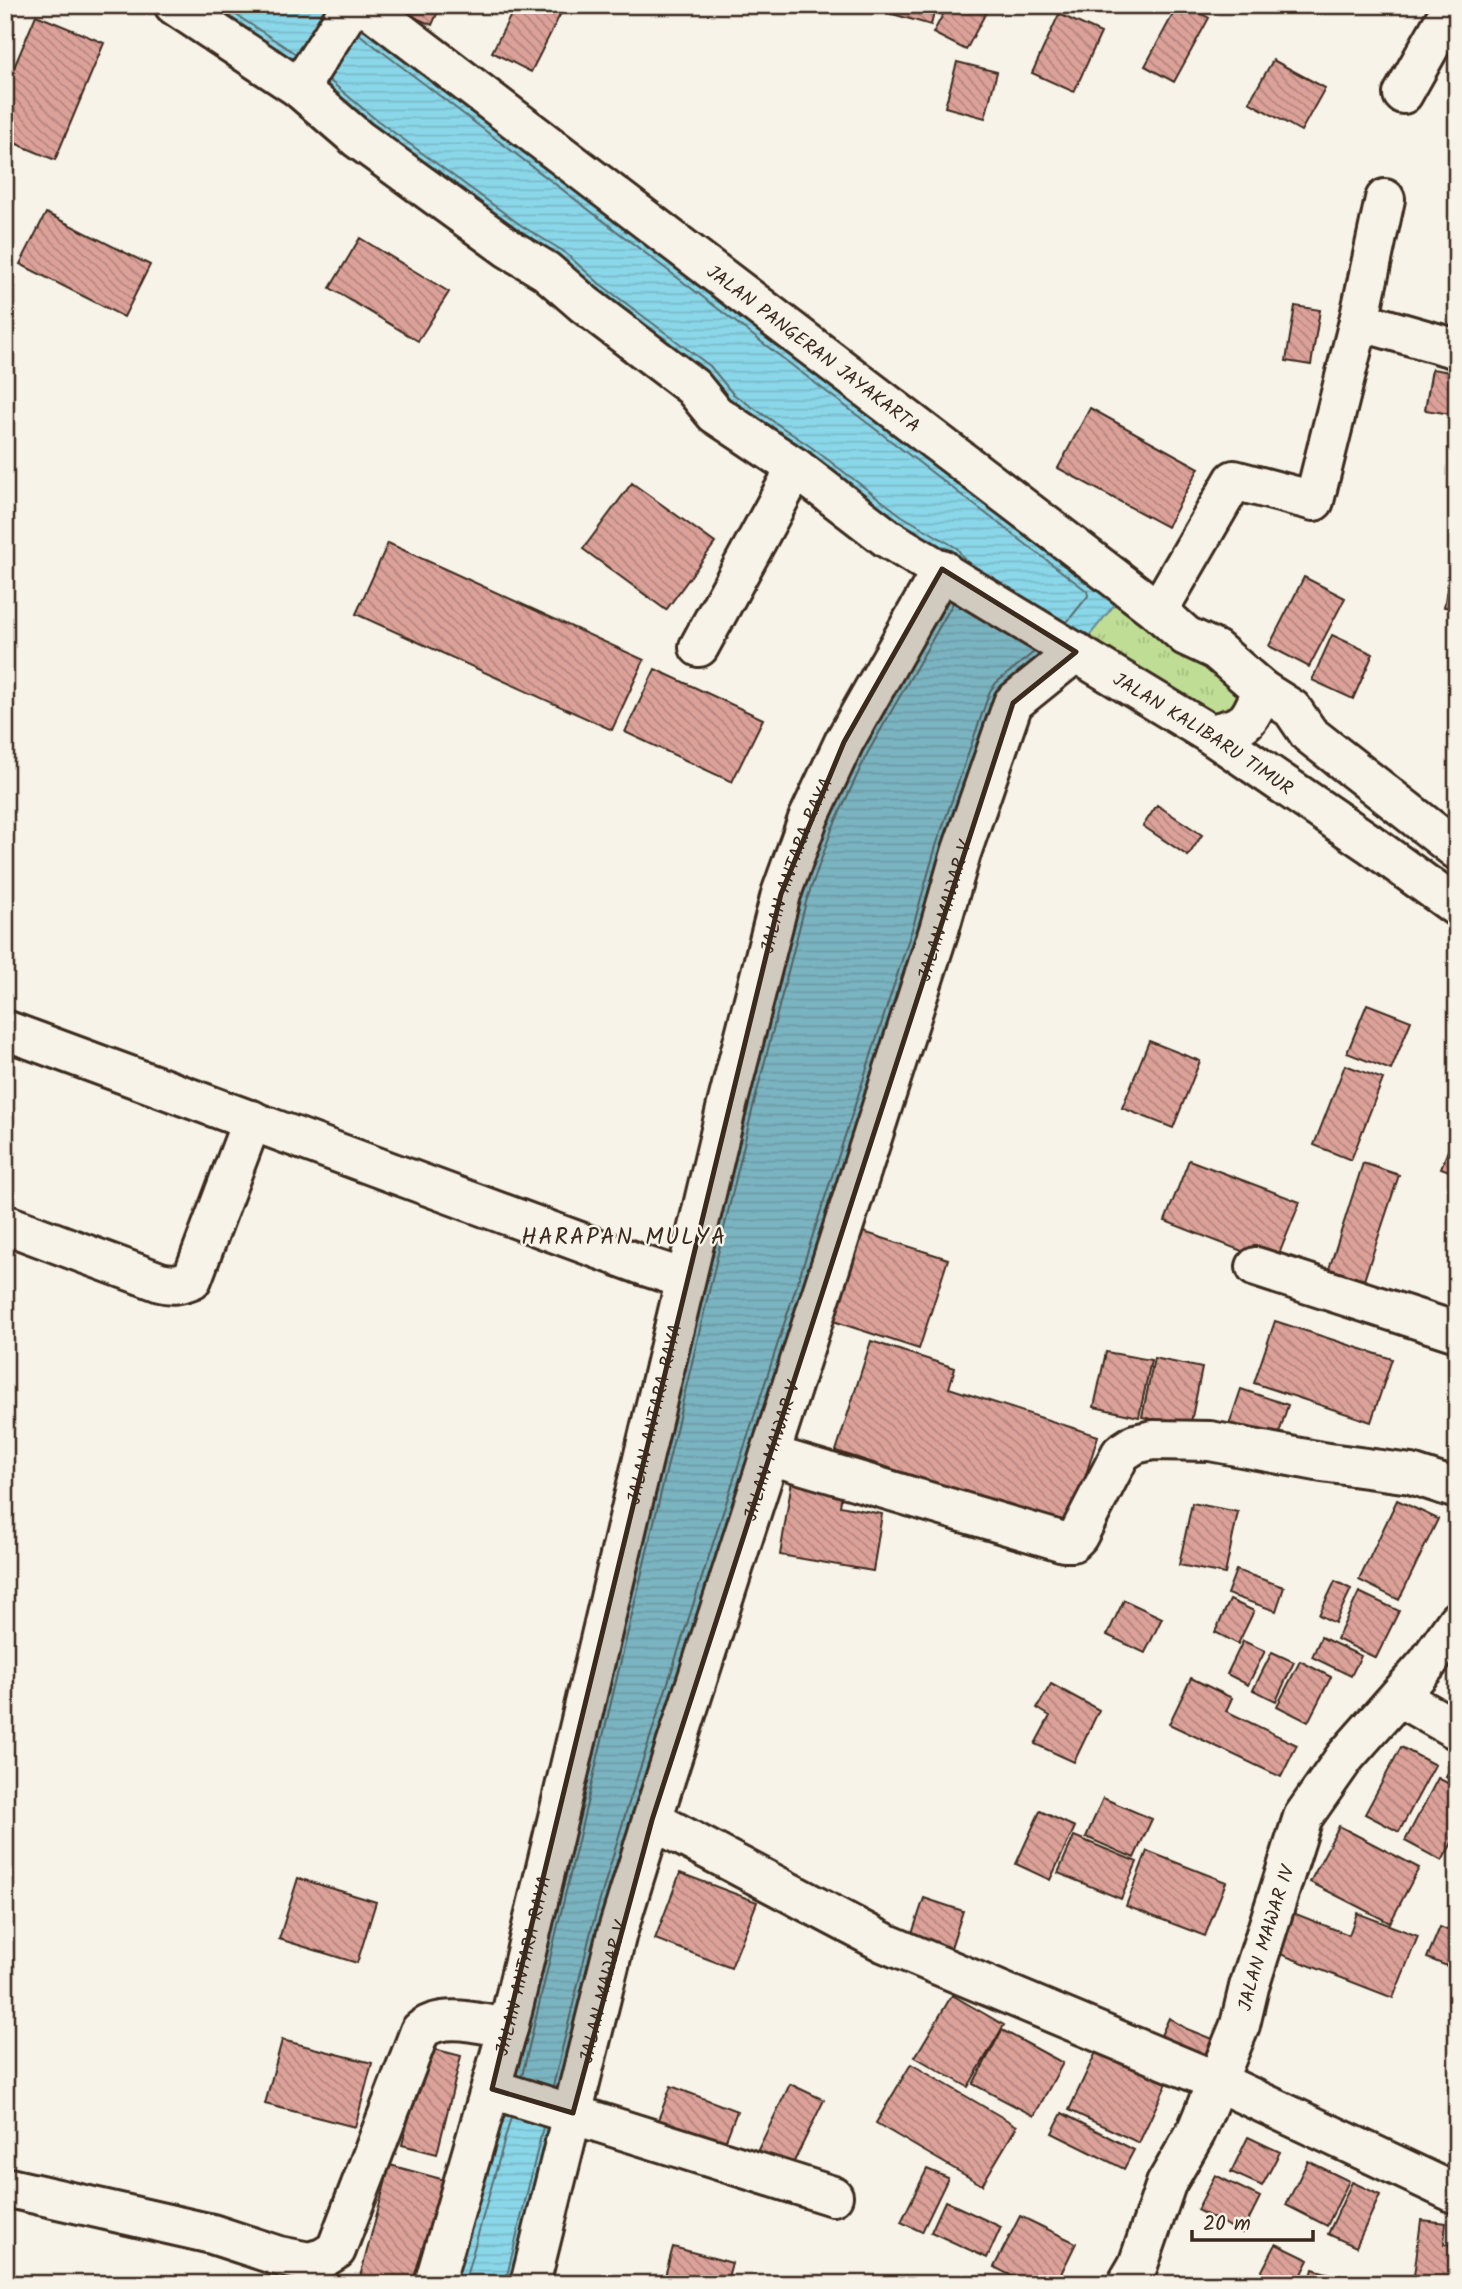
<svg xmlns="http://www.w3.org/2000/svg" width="1462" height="2289" font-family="Kalam,sans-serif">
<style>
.grass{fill:url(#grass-tufts);stroke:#7d845a;stroke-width:2}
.water{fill:url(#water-rules);stroke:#6a9298;stroke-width:2}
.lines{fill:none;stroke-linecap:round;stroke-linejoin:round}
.shore{stroke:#5b6f70;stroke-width:2}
.building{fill:url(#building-back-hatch);stroke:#3b2a1e;stroke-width:2}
.minor-casing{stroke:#3b2a1e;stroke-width:44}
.minor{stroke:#f7f3e8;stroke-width:38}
.marked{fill:#3b2a1e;fill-opacity:0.2;stroke:#3b2a1e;stroke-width:5;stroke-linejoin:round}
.labels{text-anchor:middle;stroke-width:5;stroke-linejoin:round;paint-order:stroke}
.street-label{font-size:19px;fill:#3b2a1e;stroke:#f7f3e8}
.quarter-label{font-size:23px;letter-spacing:2px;fill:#3b2a1e;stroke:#f7f3e8}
</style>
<defs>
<pattern id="grass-tufts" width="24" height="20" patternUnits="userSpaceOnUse" patternTransform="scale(1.75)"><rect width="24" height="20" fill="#bfdd95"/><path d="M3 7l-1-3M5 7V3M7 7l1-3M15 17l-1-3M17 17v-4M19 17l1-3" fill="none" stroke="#a5be80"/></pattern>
<pattern id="water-rules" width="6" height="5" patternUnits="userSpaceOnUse" patternTransform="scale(1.75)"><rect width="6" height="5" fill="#8ad7ea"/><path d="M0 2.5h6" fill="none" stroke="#78b9c8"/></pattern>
<pattern id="building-back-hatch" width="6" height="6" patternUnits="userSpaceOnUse" patternTransform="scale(1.75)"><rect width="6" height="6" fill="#dca29a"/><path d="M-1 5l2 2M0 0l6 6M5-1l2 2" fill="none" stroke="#b4847d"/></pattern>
</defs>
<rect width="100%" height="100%" fill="#f7f3e8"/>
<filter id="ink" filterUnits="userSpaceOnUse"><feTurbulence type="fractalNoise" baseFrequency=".0143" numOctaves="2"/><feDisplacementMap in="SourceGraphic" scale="14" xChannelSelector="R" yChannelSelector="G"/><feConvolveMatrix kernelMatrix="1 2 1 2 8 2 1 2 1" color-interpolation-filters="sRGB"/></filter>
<g filter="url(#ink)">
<!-- grass -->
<path class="grass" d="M1127 589 1262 690 1238 728 1076 652Z"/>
<!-- water -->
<path class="water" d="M174 5H365L1127 589 1076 652 1013 703 961 853 530 2284H437L781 894 942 569Z"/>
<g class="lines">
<!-- shore -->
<path class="shore" d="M221 5 296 54
M359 34 1087 591 1088 596 1067 622
M329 80 374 118 522 226 563 251 600 284 710 366 733 394 811 447 902 516 957 548 966 562
M522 2076 752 1111 806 902 832 829 867 754 953 603
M553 2086 592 1927 626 1812 914 923 936 846 990 691 996 683 1034 652
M464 2284 511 2117
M505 2284 543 2127"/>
</g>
<!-- building -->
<path class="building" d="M413 5H441L432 25 409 15Z
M516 5H565L531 72 492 52Z
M876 5H936L931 25 875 9Z
M948 5H990L966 50 933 33Z
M1178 5H1186L1209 18 1174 82 1145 66Z
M1059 14 1101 33 1074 92 1032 73Z
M36 15 104 43 55 160 5 139V89Z
M1273 60 1325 88 1301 131 1249 102Z
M957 62 997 72 985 118 945 107Z
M5 199 14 201 5 240Z
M46 213 150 265 124 317 20 264Z
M360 238 449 292 418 341 330 288Z
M1295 306 1320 310 1311 365 1286 361Z
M1432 369 1457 373V415L1425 410Z
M1090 408 1199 468 1167 527 1058 468Z
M632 483 715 543 666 610 583 549Z
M1457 529V609L1444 607Z
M388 543 644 660 612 730 356 614Z
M1304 577 1345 598 1309 667 1269 646Z
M1332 635 1373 654 1353 699 1312 680Z
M655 669 763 719 732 782 625 732Z
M1157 805 1202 835 1188 856 1143 826Z
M1367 1004 1411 1021 1391 1070 1347 1053Z
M1149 1041 1200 1061 1173 1128 1122 1108Z
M1345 1065 1383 1079 1351 1160 1314 1145Z
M1457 1128V1174L1441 1168Z
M1189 1160 1300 1202 1275 1264 1165 1221Z
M1363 1163 1399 1175 1364 1280 1329 1269Z
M854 1229 948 1259 919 1349 824 1318Z
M1275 1321 1392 1359 1371 1422 1254 1383Z
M871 1341 955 1368 949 1388 1098 1436 1070 1526 836 1451Z
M1106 1352 1151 1360 1139 1417 1094 1407Z
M1154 1358 1202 1368 1190 1427 1142 1417Z
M1241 1389 1288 1405 1276 1443 1228 1428Z
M793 1474 844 1483 840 1506 882 1514 873 1571 780 1555Z
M1397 1500 1438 1519 1399 1600 1359 1580Z
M1192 1503 1238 1512 1225 1574 1179 1565Z
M1236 1570 1284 1587 1276 1611 1227 1594Z
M1335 1581 1351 1589 1335 1623 1319 1615Z
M1359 1592 1399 1611 1376 1658 1337 1639Z
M1124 1600 1162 1618 1145 1653 1107 1635Z
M1230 1600 1254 1611 1238 1644 1215 1632Z
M1321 1637 1361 1656 1351 1676 1312 1657Z
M1243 1641 1265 1651 1248 1685 1227 1674Z
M1272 1652 1294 1662 1276 1701 1253 1690Z
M1300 1661 1331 1677 1308 1722 1277 1706Z
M1191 1678 1232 1698 1226 1711 1297 1745 1281 1777 1169 1724Z
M1051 1684 1099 1710 1074 1762 1035 1744 1050 1716 1037 1708Z
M1401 1747 1435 1765 1399 1832 1365 1814Z
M1457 1758V1783L1446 1777Z
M1438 1778 1457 1788V1834L1442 1861 1405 1841Z
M1103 1798 1152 1819 1134 1858 1086 1837Z
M1040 1811 1075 1827 1050 1880 1016 1864Z
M1339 1826 1419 1868 1390 1923 1310 1882Z
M1074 1836 1137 1862 1121 1899 1058 1873Z
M1147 1851 1226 1882 1205 1936 1126 1906Z
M680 1873 757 1902 731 1968 655 1939Z
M298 1878 376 1902 357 1963 279 1939Z
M924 1898 963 1911 948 1957 909 1943Z
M1278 1907 1349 1935 1357 1913 1418 1936 1393 1998 1262 1947Z
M1440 1927 1457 1934V1970L1427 1958Z
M952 1995 1004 2025 968 2087 915 2057Z
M1169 2018 1187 2029 1212 2039 1201 2064 1157 2044Z
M1002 2030 1063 2063 1034 2116 973 2084Z
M282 2040 372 2063 355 2127 265 2104Z
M426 2047 461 2056 437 2154 402 2145Z
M1097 2050 1167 2083 1139 2143 1069 2110Z
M911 2064 1017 2126 982 2185 876 2123Z
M790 2084 824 2100 787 2176 753 2160Z
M671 2086 737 2111 721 2153 655 2128Z
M1062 2113 1134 2150 1124 2169 1052 2133Z
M1248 2137 1280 2152 1262 2186 1231 2172Z
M1308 2161 1349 2181 1327 2226 1286 2205Z
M390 2165 452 2182 424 2284H358Z
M927 2169 948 2178 922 2232 901 2222Z
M1215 2175 1260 2197 1242 2233 1197 2210Z
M1352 2182 1380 2195 1356 2247 1328 2234Z
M945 2201 1001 2227 987 2258 931 2232Z
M1020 2216 1076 2243 1056 2284H1028L994 2267Z
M1421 2220 1446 2223 1444 2244 1457 2245V2284H1413Z
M1276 2244 1309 2260 1297 2284H1255Z
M673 2247 732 2263 726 2284H693L665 2276Z
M1313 2269 1340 2277 1338 2284H1309Z
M1363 2275 1398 2284H1361Z"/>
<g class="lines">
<defs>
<g id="minor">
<path id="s1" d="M174 5 299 88 358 139 508 248 546 271 584 304 693 387 715 414 796 468 887 538 1210 734 1369 843 1457 907"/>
<path id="s2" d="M365 5 1158 611 1186 636 1216 650 1262 690 1292 709 1309 734 1457 850"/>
<path d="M299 88 352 5"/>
<path d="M1403 94 1453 5"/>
<path d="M1359 321 1457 349"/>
<path d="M1158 611 1234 480 1314 501 1359 321 1385 199"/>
<path d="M699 647 796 468"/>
<path d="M1210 734C1246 726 1248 725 1262 690"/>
<path d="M5 1030 645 1266 685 1279"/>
<path d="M5 1224 160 1282C172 1285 180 1284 192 1279L252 1120"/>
<path d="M1256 1267 1457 1332"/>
<path d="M770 1455 1064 1542H1072L1078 1536 1121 1453 1135 1444 1153 1440 1210 1441 1322 1462 1411 1474 1457 1489"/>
<path d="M1399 1697 1457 1730"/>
<path d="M652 1820 885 1943 1216 2081 1457 2194"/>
<path d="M492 2089 833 2196"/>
<path d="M5 2187 212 2234 279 2256 309 2262 323 2258 336 2250 420 2031C441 2011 482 2024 508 2028"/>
<path id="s3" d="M434 2284 508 2028 727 1105 781 894 808 819 844 742 942 569"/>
<path id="s4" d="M530 2284 617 1933 652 1820 939 930 961 853 1013 703 1076 652"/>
<path id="s5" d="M1127 2284 1138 2265 1166 2184 1196 2132 1240 2025 1249 1987 1303 1817 1345 1757 1427 1664 1457 1621"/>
</g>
</defs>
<!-- minor casing -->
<use href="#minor" class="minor-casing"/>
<!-- minor -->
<use href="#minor" class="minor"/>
</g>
</g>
<!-- marked area -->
<path class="marked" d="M942 569 1076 652 1013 703 652 1820 573 2113 492 2089 781 894 844 742Z"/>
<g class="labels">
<!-- street labels -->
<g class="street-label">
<text dy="7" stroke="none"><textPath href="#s2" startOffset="565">JALAN PANGERAN JAYAKARTA</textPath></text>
<text dy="7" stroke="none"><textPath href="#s1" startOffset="1264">JALAN KALIBARU TIMUR</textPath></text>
<text dy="7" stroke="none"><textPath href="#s3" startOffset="1465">JALAN ANTARA RAYA</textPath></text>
<text dy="7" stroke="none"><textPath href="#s4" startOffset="1435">JALAN MAWAR V</textPath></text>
<text dy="7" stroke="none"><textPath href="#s3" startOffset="898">JALAN ANTARA RAYA</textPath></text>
<text dy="7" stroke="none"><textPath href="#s4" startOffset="868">JALAN MAWAR V</textPath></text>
<text dy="7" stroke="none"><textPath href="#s5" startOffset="374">JALAN MAWAR IV</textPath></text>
<text dy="7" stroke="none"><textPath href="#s3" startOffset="331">JALAN ANTARA RAYA</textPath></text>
<text dy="7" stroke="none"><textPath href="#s4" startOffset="301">JALAN MAWAR V</textPath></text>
</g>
<!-- quarter labels -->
<g class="quarter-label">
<text x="624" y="1244">HARAPAN MULYA</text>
</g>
</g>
<!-- margin -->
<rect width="1462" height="2289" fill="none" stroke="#f7f3e8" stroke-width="28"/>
<rect x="14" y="14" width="1434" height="2261" fill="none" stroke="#3b2a1e" stroke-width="2.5" filter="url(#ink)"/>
<!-- scale -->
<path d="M1192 2230v10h121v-10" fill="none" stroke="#3b2a1e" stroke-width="3.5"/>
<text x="1203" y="2230" font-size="21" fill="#3b2a1e" stroke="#f7f3e8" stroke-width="5" paint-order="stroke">20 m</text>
</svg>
